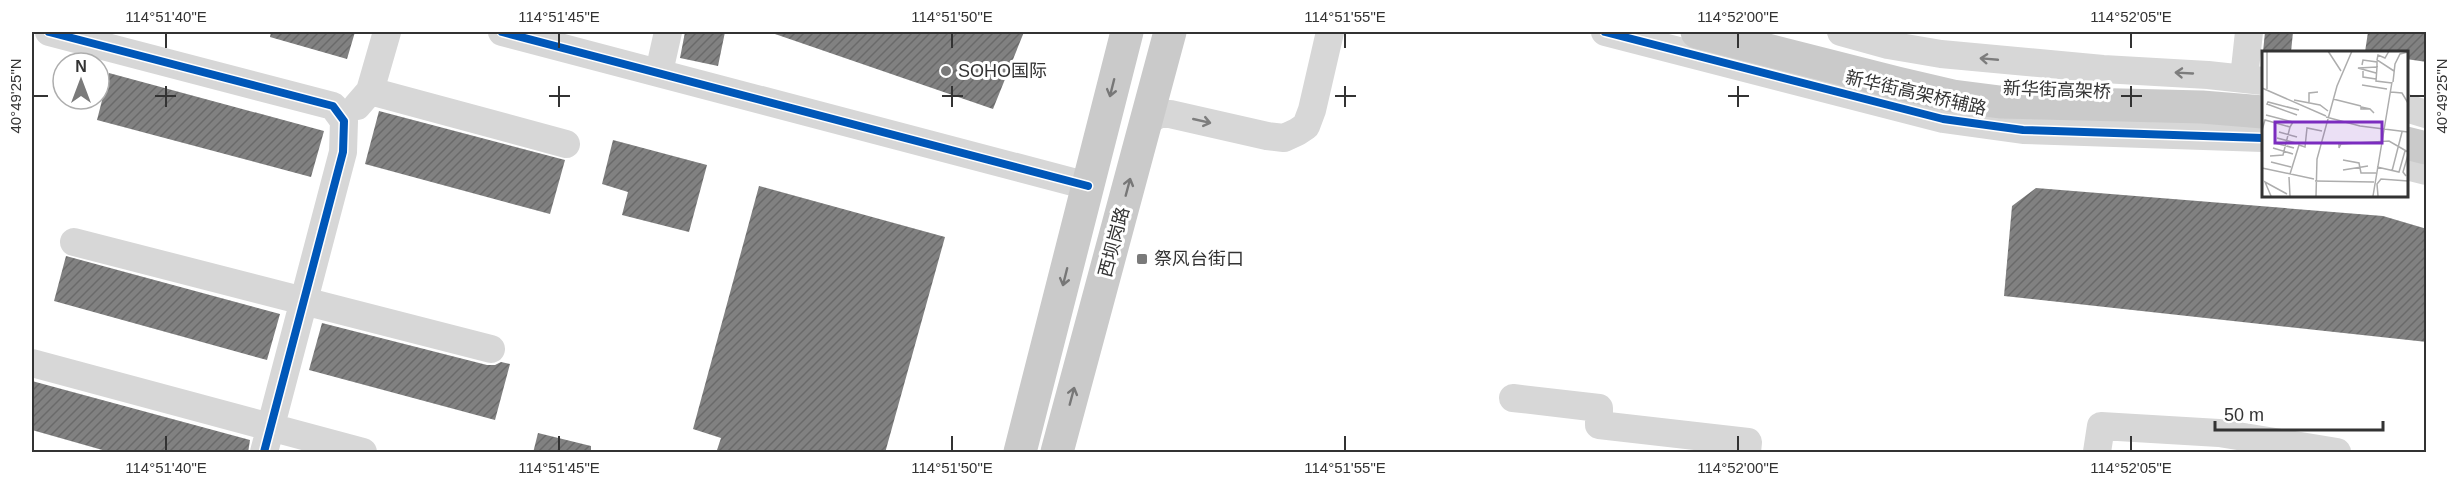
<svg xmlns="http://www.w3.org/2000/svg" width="2458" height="484" font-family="Arial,'Noto Sans SC',sans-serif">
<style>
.building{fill:url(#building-hatch)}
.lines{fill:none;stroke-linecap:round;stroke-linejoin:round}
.minor{stroke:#d7d7d7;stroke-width:28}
.major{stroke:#cacaca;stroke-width:33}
.major-bridge{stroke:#cacaca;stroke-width:33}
.cycleway-casing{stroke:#fff;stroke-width:11}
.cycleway{stroke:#0057b8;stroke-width:8}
.oneway{stroke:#7d7d7d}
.oneway2{stroke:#777}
.ticks{fill:none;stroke:#333;stroke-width:2}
.poi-dot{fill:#7a7a7a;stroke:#fff;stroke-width:2}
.labels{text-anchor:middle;stroke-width:6;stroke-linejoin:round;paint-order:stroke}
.poi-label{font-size:18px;fill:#333;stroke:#fff;text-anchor:start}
.street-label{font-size:18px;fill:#333;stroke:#fff}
.inset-road{fill:none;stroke:#adadad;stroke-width:1.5}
.view{fill:#7b2cbf;fill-opacity:0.15;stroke:#7b2cbf;stroke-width:3}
.inset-edge{fill:none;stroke:#333;stroke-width:3}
.neatline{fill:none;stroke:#333;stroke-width:2}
.ticks-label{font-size:15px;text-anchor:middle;fill:#333}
</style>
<defs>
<pattern id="building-hatch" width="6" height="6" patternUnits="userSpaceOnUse" patternTransform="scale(1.5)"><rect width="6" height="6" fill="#818181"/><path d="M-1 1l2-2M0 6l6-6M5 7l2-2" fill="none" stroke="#6a6a6a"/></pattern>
</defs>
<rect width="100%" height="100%" fill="#fff"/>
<!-- building -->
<path class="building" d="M271 32H355L347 59 270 37Z
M685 32H725L718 66 680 58Z
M776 32H1024L993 109 775 34Z
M2265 32H2293L2291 52H2263Z
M2368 32H2427V62L2406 59V52H2365Z
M109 73 324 131 311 177 97 120Z
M379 111 565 160 550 214 365 164Z
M613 140 707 165 689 232 622 215 628 192 602 184Z
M759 186 945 237 885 453H716L721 438 693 429Z
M2036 188 2383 216 2427 229V342L2004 296 2012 206Z
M66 256 280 314 267 360 54 301Z
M322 323 487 365H495L501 362 510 364 495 420 309 370Z
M32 381 250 440 248 453H113L32 430Z
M538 433 591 446V453H533Z"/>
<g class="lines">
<!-- minor -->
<path class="minor" d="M49 32 333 106 344 121 343 152 264 452
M502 32 1088 186
M1605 32 1943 119 2023 130 2263 138
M1841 32 1888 45 1941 54 2103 69 2208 75 2263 81
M659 72 668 32
M2244 78 2249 32
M370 91 566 144
M357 106 370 91 387 32
M2406 108 2426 114
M1146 122 1159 114H1170L1267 136 1284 138 1297 132 1306 126 1312 110 1330 32
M2406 166 2426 171
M74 242 491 349
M32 363 363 452
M1513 398 1599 408V425L1748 442 1747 452
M2097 452 2101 426 2219 433 2337 452"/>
<!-- major -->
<path class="major" d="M2406 143 2426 148
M1020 452 1127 32
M1057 452 1170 32"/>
<!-- major-bridge -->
<path class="major-bridge" d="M1697 32 1897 83 1953 96 2000 102 2202 107 2263 112"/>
<defs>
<path id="cycleway" d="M49 32 333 106 344 121 343 152 264 452
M502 32 1088 186
M1605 32 1943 119 2023 130 2263 138"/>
</defs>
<!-- cycleway casing -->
<use href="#cycleway" class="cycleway-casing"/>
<!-- cycleway -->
<use href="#cycleway" class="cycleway"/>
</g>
<!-- one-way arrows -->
<defs><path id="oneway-shaft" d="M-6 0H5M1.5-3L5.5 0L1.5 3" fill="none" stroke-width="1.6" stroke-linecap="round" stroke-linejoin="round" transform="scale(1.5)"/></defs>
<g class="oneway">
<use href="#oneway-shaft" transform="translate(1989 59) rotate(-175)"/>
<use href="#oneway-shaft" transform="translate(2184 73) rotate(-177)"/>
<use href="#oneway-shaft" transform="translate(1202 121) rotate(13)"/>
</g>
<g class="oneway2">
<use href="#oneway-shaft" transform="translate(1112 88) rotate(104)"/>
<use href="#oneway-shaft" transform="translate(1128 187) rotate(-75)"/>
<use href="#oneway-shaft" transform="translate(1065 277) rotate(104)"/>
<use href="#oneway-shaft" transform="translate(1072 396) rotate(-75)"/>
</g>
<!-- ticks -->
<path class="ticks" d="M166 33V48M559 33V48M952 33V48M1345 33V48M1738 33V48M2131 33V48M166 86V107M559 86V107M952 86V107M1345 86V107M1738 86V107M2131 86V107M33 96H48M155 96H176M549 96H570M942 96H963M1335 96H1356M1728 96H1749M2121 96H2142M2410 96H2425M166 436V451M559 436V451M952 436V451M1345 436V451M1738 436V451M2131 436V451"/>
<!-- markers -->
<g class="poi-dot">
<circle cx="946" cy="71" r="6"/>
<rect x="1136" y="253" width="12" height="12" rx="3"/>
</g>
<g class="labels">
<!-- poi labels -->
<g class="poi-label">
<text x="958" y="77">SOHO国际</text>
<text x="1154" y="265">祭风台街口</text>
</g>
<!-- street labels -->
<g class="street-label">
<text transform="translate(2057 90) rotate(2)" y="6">新华街高架桥</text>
<text transform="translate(1916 93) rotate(13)" y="6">新华街高架桥辅路</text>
<text transform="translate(1114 242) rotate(-75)" y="6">西坝岗路</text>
</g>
</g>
<!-- overview -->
<g transform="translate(2262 51)">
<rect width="146" height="146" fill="#fff"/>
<path class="inset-road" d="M5 0V38M66 0 79 20M127 0 123 7 116 4 115 9 132 20M100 14 101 9 115 11V16M101 20V26L114 28M114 22 96 17 115 16 114 30 130 32M131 31 133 13 138 3 146 1M100 34 125 38M0 37 64 65M129 41 140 42 146 52M71 48 99 55M32 49 58 54 66 60M47 51V42L56 41M108 58H99V56L108 58 112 62M4 64 31 71 28 76M35 64 5 53 6 51 37 59M64 66 98 75 146 81M0 79 3 69 28 76 21 104 8 105M17 81 35 86M15 87 34 92M13 92 32 97M77 92V97L79 93 127 90 146 101M11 97 31 103M81 109 97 112 99 122H114M9 111 29 116M115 116 137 121 143 100M0 117 52 128M81 119 106 115M130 120 140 81M28 123 37 94 43 96 45 77 60 80M144 125 141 121 146 104M27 126 28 145M53 130 112 131M9 145 3 131 25 143M54 145 55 108 75 35 90 0M111 145 130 31M116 145 115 133 119 128 146 130"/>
<path class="view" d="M13 71H120V92H13Z"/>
<rect width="146" height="146" class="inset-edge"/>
</g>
<!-- border -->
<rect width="2458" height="484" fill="none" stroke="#ffffff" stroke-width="66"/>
<!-- north arrow -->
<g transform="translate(81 81)"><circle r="28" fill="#ffffff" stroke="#adadad" stroke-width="1.5"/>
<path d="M0-4.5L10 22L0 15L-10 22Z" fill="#7a7a7a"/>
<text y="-9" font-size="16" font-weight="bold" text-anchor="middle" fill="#333333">N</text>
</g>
<!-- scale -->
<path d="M2215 421v9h168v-9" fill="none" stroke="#333333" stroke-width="3"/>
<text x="2224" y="421" font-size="18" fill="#333333" stroke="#ffffff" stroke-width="4.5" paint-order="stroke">50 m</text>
<rect x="33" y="33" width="2392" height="418" class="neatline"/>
<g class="ticks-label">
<text x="166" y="22">114°51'40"E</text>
<text x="559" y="22">114°51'45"E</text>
<text x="952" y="22">114°51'50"E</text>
<text x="1345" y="22">114°51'55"E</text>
<text x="1738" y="22">114°52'00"E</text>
<text x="2131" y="22">114°52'05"E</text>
<text transform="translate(16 96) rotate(-90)" y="5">40°49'25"N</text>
<text transform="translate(2442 96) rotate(-90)" y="5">40°49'25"N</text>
<text x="166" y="473">114°51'40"E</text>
<text x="559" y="473">114°51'45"E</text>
<text x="952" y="473">114°51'50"E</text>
<text x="1345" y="473">114°51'55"E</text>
<text x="1738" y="473">114°52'00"E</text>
<text x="2131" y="473">114°52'05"E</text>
</g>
</svg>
